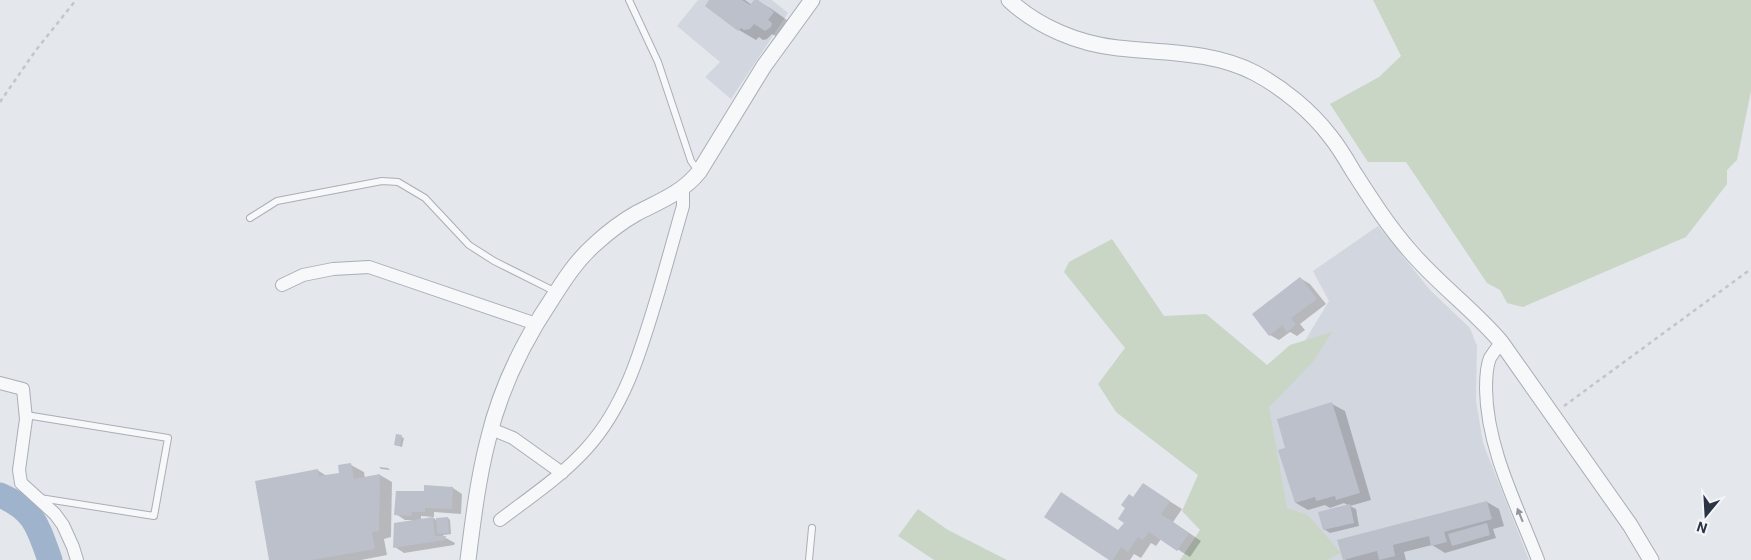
<svg xmlns="http://www.w3.org/2000/svg" width="1751" height="560" font-family="Roboto,sans-serif">
<style>
.built{fill:#d2d6de}
.green{fill:#c9d6c5}
.shadow{fill:#0003}
.lines{fill:none;stroke-linecap:round;stroke-linejoin:round}
.river{stroke:#9fb4cc;stroke-width:25}
.building{fill:#bbc0ca}
.service-casing{stroke:#a9aeb7;stroke-width:8}
.minor-casing{stroke:#a9aeb7;stroke-width:14}
.tertiary-casing{stroke:#a9aeb7;stroke-width:17}
.path{stroke:#c2c5cb;stroke-width:2.5;stroke-dasharray:4 4;stroke-linecap:butt}
.service{stroke:#f7f8fa;stroke-width:6}
.minor{stroke:#f7f8fa;stroke-width:12}
.tertiary{stroke:#f7f8fa;stroke-width:15}
.oneway{fill:#9196a0}
</style>
<rect width="100%" height="100%" fill="#e4e7ec"/>
<!-- built -->
<path class="built" d="M698 0H772L788 13 731 99 705 77 720 62 677 26Z
M1378 226 1431 291 1470 328 1477 346 1476 400 1483 443 1529 560H1326L1314 527 1294 532 1264 432 1271 397 1329 301 1313 271Z"/>
<!-- green -->
<path class="green" d="M1373 0H1751V91L1737 160 1727 170V184L1686 237 1523 307 1507 303 1500 290 1487 283 1406 162H1368L1330 104 1379 77 1401 56Z
M1112 239 1164 316 1206 314 1267 365 1290 345 1332 332 1312 363 1269 407 1287 508 1308 515 1341 553 1326 560H1180L1200 530 1182 511 1198 475 1116 412 1098 384 1125 348 1064 272 1069 262Z
M918 509 948 530 1007 560H934L898 536Z"/>
<!-- shadow -->
<path class="shadow" d="M711 0H745L752 5 756 0 773 10 791 23 780 39 772 34 767 39 763 40 759 37 756 40 739 30 707 6Z
M1300 278 1310 284 1326 304 1300 324 1305 330 1297 336 1290 332 1279 340 1270 335Z
M1332 404 1345 411 1371 500 1350 506 1356 509 1359 526 1330 533 1324 529 1349 506 1344 503 1330 508 1325 505 1308 510 1296 503 1287 449Z
M401 437 404 438 402 447 395 445Z
M351 465 364 472 365 479 380 475 392 482 391 537 384 539 387 555 361 560H270L317 470 327 476 341 474Z
M379 467 388 468 390 470 381 469Z
M453 488 462 494 461 514 434 512V517L421 516V520L434 518 437 521 448 518 450 520 451 534 443 535 444 537 455 543 454 545 404 553 395 547 412 521V520H405L396 514 425 492Z
M1155 492 1182 509 1173 522 1201 541 1190 557 1161 539 1156 546 1151 543 1141 558 1134 554 1130 560H1111L1119 531 1125 522 1134 498Z
M1487 502 1499 509 1504 526 1493 529 1496 538 1445 553 1432 545 1404 552 1406 560H1344Z"/>
<g class="lines">
<!-- river -->
<path class="river" d="M0 495C35 510 38 527 50 560"/>
</g>
<!-- building -->
<path class="building" d="M709 0H742L750 5 754 0H758L774 12 768 20 772 23 771 27 765 31 754 24 750 29 744 30 741 28 738 31 705 6Z
M1300 277 1317 299 1291 318 1296 325 1287 332 1282 325 1269 336 1252 314Z
M1332 402 1360 493 1336 500 1335 496 1316 501 1315 497 1295 503 1278 450 1285 448 1277 419Z
M396 434 402 435 400 446 394 445Z
M351 463 354 479 380 474 379 531 372 532 375 549 312 560H269L255 481 318 469 319 476 339 473 338 465Z
M1143 483 1170 501 1161 514 1189 533 1177 551 1149 532 1143 540 1138 537 1128 552 1121 547 1113 560H1109L1044 517 1061 492 1118 530 1124 523 1118 519 1125 508 1121 505 1129 494 1133 497Z
M424 485 453 487 452 509 425 508V512H412L411 516 394 515 396 491H424Z
M1487 501 1492 519 1444 532 1447 542 1431 546 1429 536 1393 545 1395 556 1379 560 1377 551 1343 560 1337 540Z
M1350 504 1354 523 1323 530 1318 512Z
M433 517 435 536H446L445 540 393 548 394 523Z
M448 517 449 533 437 534 436 518Z
M1487 523 1490 535 1452 546 1448 534Z"/>
<g class="lines">
<defs>
<path id="service" d="M629 0 658 62 691 161 699 172
M250 218 277 201 382 181 398 182 425 198 469 245 494 261 556 292
M26 415 168 438 154 516 40 498
M809 560 812 528"/>
<path id="minor" d="M282 285 303 275 333 269 369 267 536 324
M1501 342C1498 347 1493 353 1490 358 1486 367 1486 379 1486 389 1487 449 1517 505 1538 560
M0 383 23 389 26 419 19 470 21 483 55 514 63 525 73 547 77 560
M491 429 513 438 562 473
M500 520C530 497 562 476 587 448 625 406 641 350 657 297 666 267 674 237 683 206V189"/>
<path id="tertiary" d="M1009 0C1038 27 1079 44 1118 48 1164 53 1212 51 1255 73 1283 88 1311 111 1330 136 1339 147 1346 159 1353 171 1371 199 1388 226 1410 251 1438 284 1473 309 1501 342L1630 525 1651 560
M468 560C473 520 478 479 488 440 500 389 523 342 552 299 564 280 577 260 594 245 607 233 621 222 637 213 660 201 682 193 699 172L764 66 812 0"/>
</defs>
<!-- service casing -->
<use href="#service" class="service-casing"/>
<!-- minor casing -->
<use href="#minor" class="minor-casing"/>
<!-- tertiary casing -->
<use href="#tertiary" class="tertiary-casing"/>
<!-- path -->
<path class="path" d="M0 102 36 50 76 0
M1564 406 1751 269"/>
<!-- service -->
<use href="#service" class="service"/>
<!-- minor -->
<use href="#minor" class="minor"/>
<!-- tertiary -->
<use href="#tertiary" class="tertiary"/>
</g>
<!-- one-way arrows -->
<defs><path id="oneway-solid" d="M-6-.8H1V-3.2L6.5 0L1 3.2V.8H-6Z" transform="scale(1.25)"/></defs>
<use class="oneway" href="#oneway-solid" transform="translate(1520 515) rotate(-112)"/>
<!-- north arrow -->
<g transform="translate(1706 515) rotate(198)" stroke="#f4f6f9" stroke-width="4" paint-order="stroke">
<path d="M0-4L9 19L0 12L-9 19Z" fill="#2b3445"/>
<text y="-8" font-size="14" font-weight="bold" text-anchor="middle" fill="#2b3445">N</text>
</g>
</svg>
